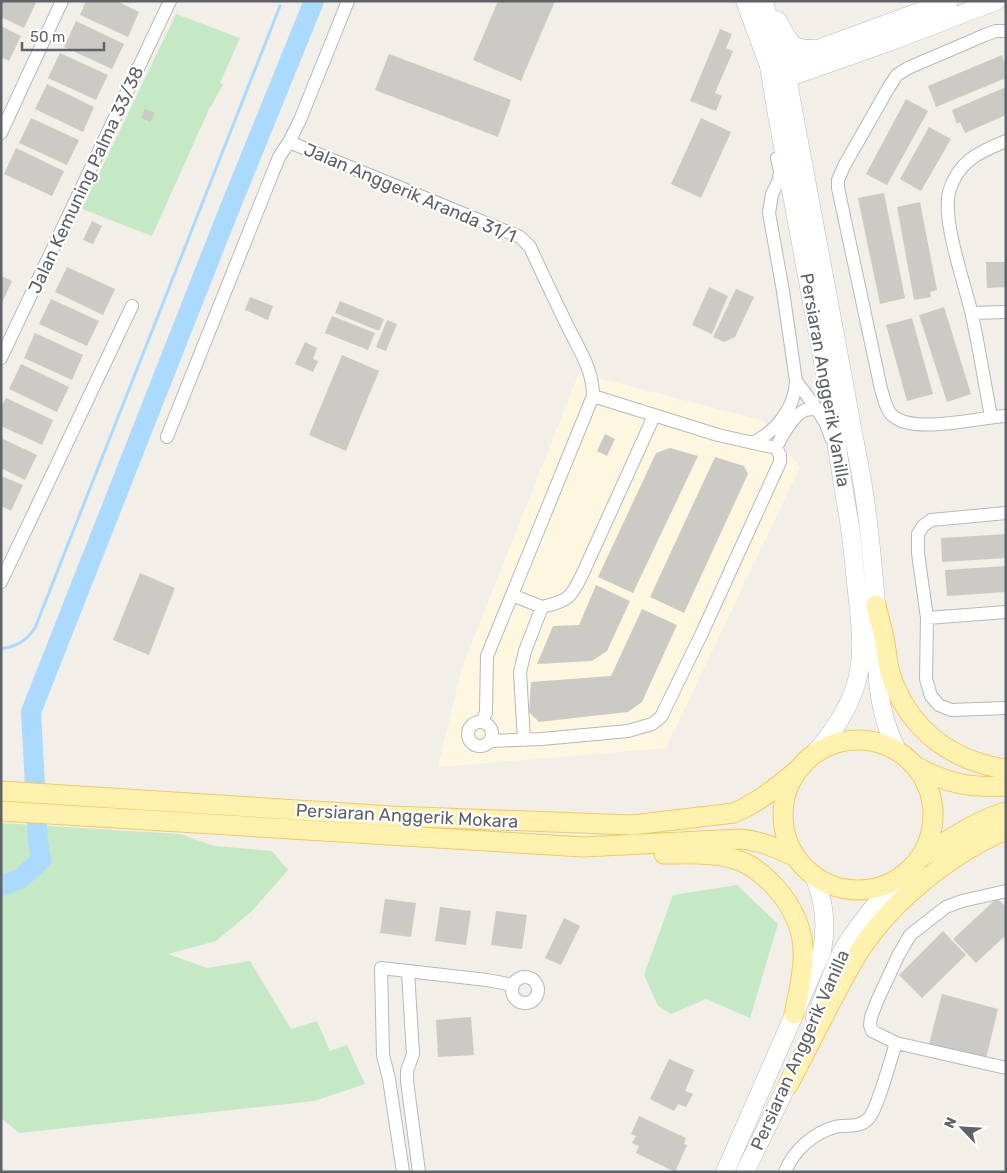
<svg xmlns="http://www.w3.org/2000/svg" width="1007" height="1173" font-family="Rubik,sans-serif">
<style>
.commercial{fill:#fef7e0}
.green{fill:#c5e8c5}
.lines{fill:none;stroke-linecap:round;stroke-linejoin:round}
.stream{stroke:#aadaff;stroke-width:3}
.river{stroke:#aadaff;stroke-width:20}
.building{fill:#cccac5}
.minor-casing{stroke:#b5b8bc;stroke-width:14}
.secondary-casing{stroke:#b6babf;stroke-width:19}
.primary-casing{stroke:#f2c960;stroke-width:21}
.minor{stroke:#fff;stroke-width:12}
.secondary{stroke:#fff;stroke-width:18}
.primary{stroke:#fff2af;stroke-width:19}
.labels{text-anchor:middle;stroke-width:4.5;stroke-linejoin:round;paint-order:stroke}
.street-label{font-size:18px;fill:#5f6368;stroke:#fff}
</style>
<rect width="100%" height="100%" fill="#f1efe8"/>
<!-- commercial -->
<path class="commercial" d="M579 373 764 421 800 467 666 748 438 767 462 668Z"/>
<!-- green -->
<path class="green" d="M176 14 240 38 220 83 223 84 211 107H210L152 236 82 209Z
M1 823 180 834 214 846 272 851 288 870 252 911 216 941 168 954 207 968 250 961 291 1029 317 1021 330 1051 347 1045 365 1084 314 1101 19 1133 1 1118Z
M737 885 778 924 750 1018 706 999 671 1014 658 1006 644 975 673 895Z"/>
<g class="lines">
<!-- stream -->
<path class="stream" d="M1 649C17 646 26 641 35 628L280 6"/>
<!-- river -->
<path class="river" d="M1 886 20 879 41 860 38 841 31 712 227 215 314 1"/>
</g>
<!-- building -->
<path class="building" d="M1 1H32L36 3 24 28 1 17Z
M86 1H117L139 12 128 37 80 15Z
M498 1H555L521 81 473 60Z
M76 21 124 44 112 69 64 47Z
M1 26 21 36 9 61 1 57Z
M720 29 732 34 726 48 733 51 715 93 722 96 716 111 690 101Z
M60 53 108 75 96 100 48 78Z
M389 54 511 100 498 137 375 90Z
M1002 55 1006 66V78L936 107 928 86Z
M47 84 94 107 83 132 35 109Z
M1006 87V115L965 133 960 122 957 124 952 110Z
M906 99 928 111 887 185 866 174Z
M145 109 155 113 150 122 141 118Z
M31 118 79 140 67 165 19 143Z
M701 118 731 132 701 198 671 184Z
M929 127 951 139 921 191 900 179Z
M16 148 64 171 52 196 4 174Z
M884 193 905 298 880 304 858 198Z
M920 202 937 290 930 292 931 297 914 300 897 207Z
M92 221 102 226 93 244 83 240Z
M986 262H1006V287L987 288Z
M67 267 115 289 103 315 55 292Z
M1 276 12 281 1 305Z
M709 287 728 296 712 334 692 325Z
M736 289 754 297 735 337 724 342 713 337Z
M250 297 273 306 268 320 245 310Z
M51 299 99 321 87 346 39 324Z
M340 301 384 319 379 331 335 313Z
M944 307 971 394 947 402 919 315Z
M332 316 375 333 368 350 325 333Z
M912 318 933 394 907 401 886 325Z
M387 320 397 324 386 351 376 347Z
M35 333 83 355 72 380 24 358Z
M305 342 317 348 313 359 318 361 313 372 295 364Z
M342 355 379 371 346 451 309 435Z
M21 364 69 387 57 412 9 389Z
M6 398 53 420 42 445 1 426V407Z
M605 434 615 439 607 456 597 451Z
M1 438 37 455 25 480 1 468Z
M670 448 698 456 633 593 598 577 656 453Z
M715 457 744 466 748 474 684 613 650 597Z
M1 476 23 485 11 511 1 506Z
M1006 534V558L942 562 941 538Z
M1006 566V592L947 596 945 570Z
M140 573 175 588 149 655 113 640Z
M596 585 630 601 607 651 592 661 537 664 553 626 579 625Z
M642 609 677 625 642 702 628 712 539 722 529 712 531 682 611 676Z
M997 898 1006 907V935L976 963 953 939Z
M385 899 416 903 411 937 380 933Z
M440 907 471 911 466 945 435 941Z
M496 911 527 915 522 949 491 945Z
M564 918 580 926 561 965 545 958Z
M943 931 966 955 922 998 899 975Z
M942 994 998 1009 986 1059 929 1044Z
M471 1017 474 1055 438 1057 436 1020Z
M669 1059 694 1070 685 1091 693 1094 686 1107 678 1104 674 1111 650 1099Z
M639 1116 686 1138 684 1144 687 1145 675 1172 636 1153 639 1146 632 1143 636 1136 631 1134Z"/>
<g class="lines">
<defs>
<path id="minor" d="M348 1 300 120 289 142 520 237 530 247C543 275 556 303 570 331 581 353 593 371 593 396L487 656 486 713 482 721
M1006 31H996L985 35 908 68 897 75 889 87 844 166 838 180V188L881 389C884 398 885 407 891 414 911 436 979 417 1006 416
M1 133 62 1
M777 158 780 171 779 180 772 194 769 213 783 291 796 381 817 409 826 424 831 438
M972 313 1006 312
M1 358 170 1
M991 416C984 381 979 346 971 311 964 282 942 220 949 192 958 161 979 152 1006 141
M167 437 279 157 289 142
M752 443C776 432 795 408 796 381
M776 448C781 437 793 415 805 410 808 409 813 409 817 409
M1006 513 931 520 923 526 918 534V553L927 618 926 679 931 696 939 705 951 710 1006 708
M1 582 132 306
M512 595 542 607
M927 618 1006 612
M468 734a12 12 0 1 1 24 0a12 12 0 1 1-24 0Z
M524 740 520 672 525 651 542 607C568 601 571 598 582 575L654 416
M490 741 542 739 628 731 652 724 661 717 702 633 780 462V455L776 448 718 435 593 396
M1006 891 962 901 946 907 910 935 898 956 878 999 871 1017 870 1025 872 1031 896 1043 1006 1068
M408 972 413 1054 407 1071V1081L419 1172
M512 990a13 13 0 1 1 26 0a13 13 0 1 1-26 0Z
M403 1172 389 1079 383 1055 381 968 487 980 513 985
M785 1172C793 1151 813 1133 835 1127 847 1124 858 1129 868 1119 877 1111 891 1058 896 1043"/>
<path id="secondary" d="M745 1 769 66 776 109 834 421C837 453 843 484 848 515 852 538 854 561 856 583 859 610 864 644 859 671 854 702 835 730 815 753
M763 1 784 62 787 77 863 486C869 525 873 565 876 605 878 657 872 699 896 748
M777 20C791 42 788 50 816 49
M774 65 949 1
M778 81 889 42 996 1
M815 1018C825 996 831 972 843 950 857 925 877 904 894 882
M725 1172 822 951C827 925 824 903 815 878
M745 1172 793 1073"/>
<path id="primary" d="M876 605C878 616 882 627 884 638 887 652 887 666 892 679 911 731 952 761 1006 769
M783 815a75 75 0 1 1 150 0a75 75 0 1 1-150 0Z
M917 767C949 784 969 788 1006 786
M1 791 392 816 632 825 734 813C759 802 778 786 799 769
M1 811 583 847 739 839C759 840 776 848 794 856
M664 854C688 854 717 852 740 861 754 866 766 877 776 888 813 930 805 964 794 1014
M920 858C948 841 974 821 1006 812
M788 1085C810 1044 830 1001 854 960 885 906 949 854 1006 830"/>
</defs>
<!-- minor casing -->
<use href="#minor" class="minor-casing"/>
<!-- secondary casing -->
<use href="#secondary" class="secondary-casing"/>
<!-- primary casing -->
<use href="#primary" class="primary-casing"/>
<!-- minor -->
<use href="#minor" class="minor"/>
<!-- secondary -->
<use href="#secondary" class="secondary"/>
<!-- primary -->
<use href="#primary" class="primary"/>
</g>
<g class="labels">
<!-- street labels -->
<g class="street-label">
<text transform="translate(86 180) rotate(-65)" y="6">Jalan Kemuning Palma 33/38</text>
<text transform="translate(410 193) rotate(23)" y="6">Jalan Anggerik Aranda 31/1</text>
<text transform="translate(825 380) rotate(80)" y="6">Persiaran Anggerik Vanilla</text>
<text transform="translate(407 816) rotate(3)" y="6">Persiaran Anggerik Mokara</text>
<text transform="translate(800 1050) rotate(-66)" y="6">Persiaran Anggerik Vanilla</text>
</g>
</g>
<!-- border -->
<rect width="1007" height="1173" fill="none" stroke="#5f6368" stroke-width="5"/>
<!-- north arrow -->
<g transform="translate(962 1128) rotate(295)" stroke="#ffffff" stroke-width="4" paint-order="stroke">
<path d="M0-4L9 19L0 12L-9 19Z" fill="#5f6368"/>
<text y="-8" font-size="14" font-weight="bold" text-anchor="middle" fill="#5f6368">N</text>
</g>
<!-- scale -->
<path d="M22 42v8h82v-8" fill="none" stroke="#5f6368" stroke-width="2.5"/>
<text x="30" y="42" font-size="15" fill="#5f6368" stroke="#ffffff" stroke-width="4" paint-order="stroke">50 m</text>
</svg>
